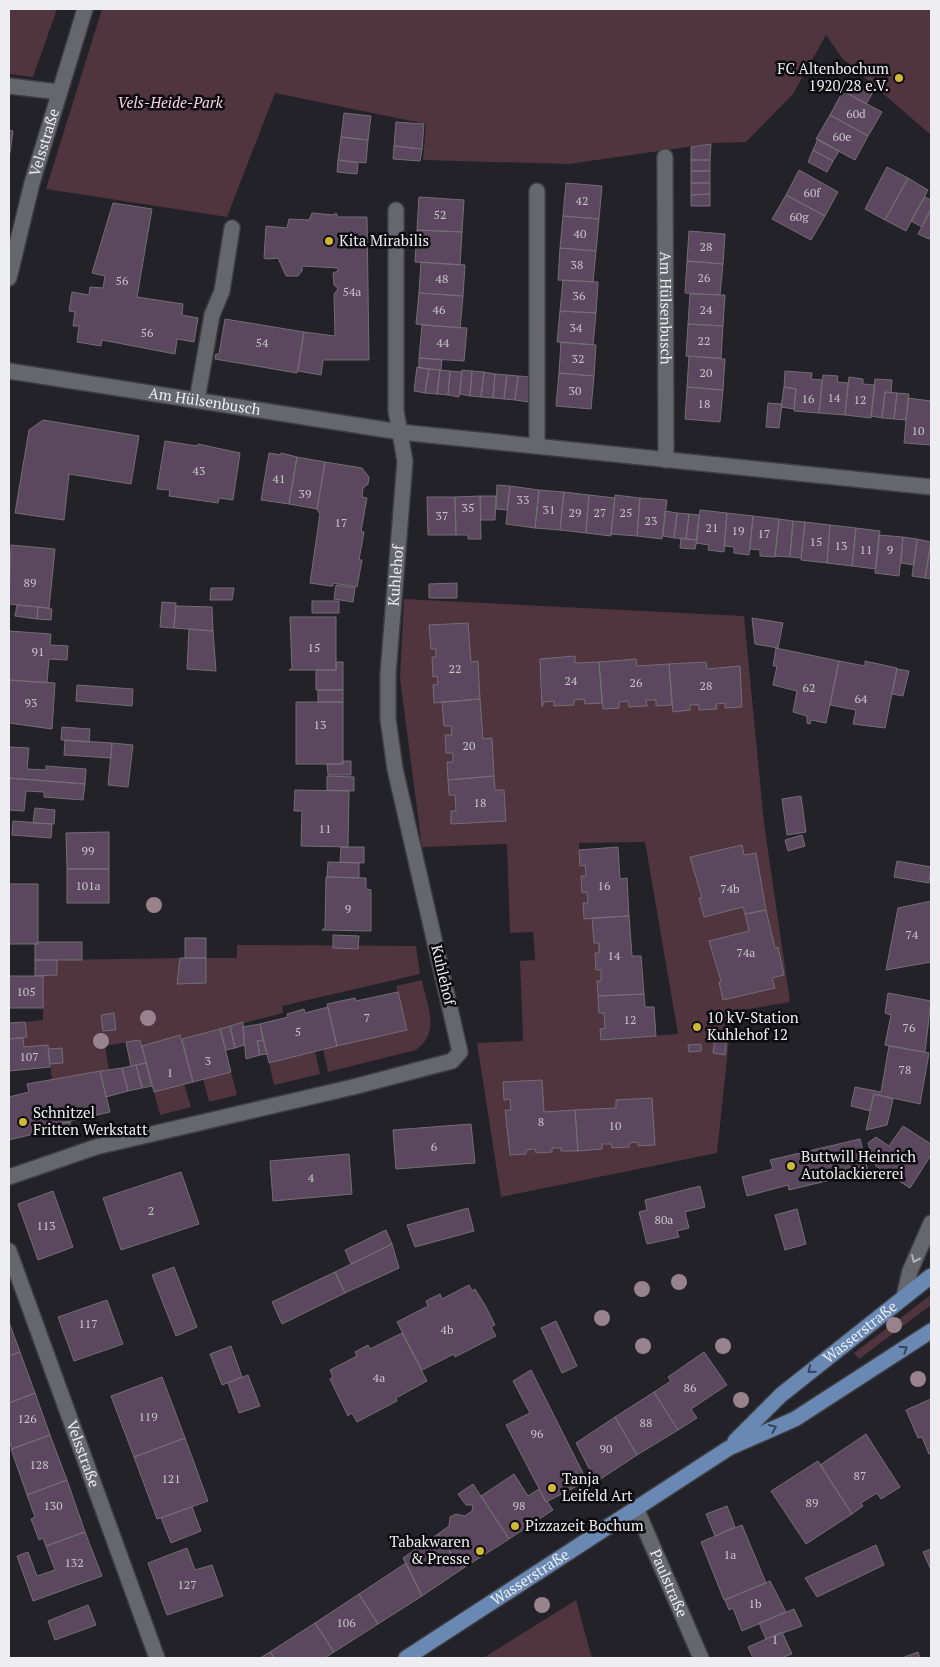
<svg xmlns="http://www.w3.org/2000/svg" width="940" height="1667" font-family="'PT Serif',serif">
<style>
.green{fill:#50343e;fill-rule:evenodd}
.building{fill:#5c485e;stroke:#736e74}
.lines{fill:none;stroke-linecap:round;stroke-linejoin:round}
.minor-casing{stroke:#3d3d42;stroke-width:18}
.major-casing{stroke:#3d3d42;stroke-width:18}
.minor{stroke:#66666d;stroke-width:15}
.major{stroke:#6989b4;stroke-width:15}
.tree{fill:#98838d}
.oneway{stroke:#b1b1b6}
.oneway2{stroke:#364459}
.poi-dot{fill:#cfb837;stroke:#0c0b0e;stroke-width:2}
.labels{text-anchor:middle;stroke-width:5;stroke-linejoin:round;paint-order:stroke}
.number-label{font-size:12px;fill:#cac4cd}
.poi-label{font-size:15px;fill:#eeeef2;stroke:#0c0b0e;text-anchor:start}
.park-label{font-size:15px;font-style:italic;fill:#f8d3df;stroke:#0c0b0e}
.street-label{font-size:15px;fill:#eeeef2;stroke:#0c0b0e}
</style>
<rect width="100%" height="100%" fill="#222228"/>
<!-- green -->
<path class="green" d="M9 9H57L33 77 9 74Z
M102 9H931V135L842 58 826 35 793 94 746 142 715 143 569 164 423 160 426 124 275 93 227 217 46 189Z
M404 599 744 616 764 823 790 1002 732 1012 717 1153 501 1197 477 1043 523 1041 520 961 535 960 533 932 510 933 507 844 422 847 400 678ZM645 842 678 1034 601 1040 600 1029 605 1028 604 1013 599 1012 597 981H601V970L596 969 595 954 599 953V943H594L592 918H584L583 903H588L587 893H582L581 877 586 876 585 865H580L579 843Z
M237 945 416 946 420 974 282 1006 283 1013 182 1039 180 1035 142 1046 140 1040 105 1046 109 1070 52 1080 48 1045 24 1047 23 1038 27 1037 25 1022 43 1020V976L57 975V960L180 958 177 984 205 983 206 958H237Z
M422 980C427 1007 441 1031 416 1050L328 1072 323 1049 407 1030 396 986Z
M315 1052 320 1074 274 1085 269 1063Z
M231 1072 237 1095 209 1102 203 1079Z
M184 1084 191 1107 160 1115 154 1092Z
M931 1295V1305L859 1359 854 1353Z
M576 1600 592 1658H483Z"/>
<!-- building -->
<path class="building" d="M851 80 873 92 866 104 845 92Z
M843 91 882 112 868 136 830 115Z
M344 113 371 116 368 140 341 137Z
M830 115 868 136 855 160 816 139Z
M396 122 424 124 422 149 394 146Z
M9 130 13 131 10 153H9Z
M341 137 368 140 366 163 338 160Z
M818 139 839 151 833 161 813 150Z
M711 144 710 160H691V147Z
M394 146 422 149 420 161 393 159Z
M813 150 833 161 827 172 808 162Z
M338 160 358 163 357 174 337 172Z
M691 160H710V171H691Z
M887 167 908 178 885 220 865 209Z
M799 170 838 192 825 216 786 195Z
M691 171H710V183H691Z
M908 178 928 190 906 231 885 220Z
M566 183 602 186 599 219 563 216Z
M691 183H710V194L691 195Z
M710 194V206H691V195Z
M786 195 825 216 811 240 772 219Z
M419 197 464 200 462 232 417 230Z
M925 197 931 200V209L922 227 911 221Z
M113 203 152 209 137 297 183 304 182 315 198 318 194 342 177 339 175 354 102 340 101 346 77 342 79 326H73L75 312 69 311 72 292 89 295 90 287 103 288 105 276 92 273Z
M931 209V235L929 239 918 234Z
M312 213 333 215 336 213 338 217H367L369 360H323L321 375 298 371 304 332 335 336 334 294 338 289 334 285 333 273 338 271V268L302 266V271L298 276H286L278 258 267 259 264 258 266 226 287 228 289 219 309 220Z
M563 216 599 219 596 251 560 248Z
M417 230 462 232 460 265 415 262Z
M689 231 725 234 723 264 687 261Z
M560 248 596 251 593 282 558 280Z
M687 261 723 264 720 295 685 293Z
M421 262 465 265 463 296 419 293Z
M563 280 598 282 596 313 560 311Z
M419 293 463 296 460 328 416 324Z
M690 294 725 295 723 326 688 324Z
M560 311 596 313 593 345 557 342Z
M225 319 304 332 297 373 215 359 216 354H219Z
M688 324 723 326 721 358 686 356Z
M422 325 467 328 464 361 419 358Z
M561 342 596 345 594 376 559 373Z
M689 356 725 359 723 390 687 387Z
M419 358 442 360 441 370 419 368Z
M417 367 429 369 425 393 414 391Z
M429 369 440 370 437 394 425 393Z
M440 370 450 371 448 395 437 394Z
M462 370 472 371 470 396 460 394Z
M450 371 462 372 459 397 448 395Z
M472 371 484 372 481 397 470 396Z
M785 371 812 373 811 379 822 380 819 413 794 411 796 389 784 387Z
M484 372 495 374 493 398 481 397Z
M559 373 594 376 591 409 556 406Z
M495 374 507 375 504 399 493 398Z
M507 375 518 376 515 400 504 399Z
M823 375 838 376 837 382 848 383 845 415 819 413Z
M518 376 531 377 529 402 515 400Z
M849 377 863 379V384L875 385 871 418 845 415Z
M875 379 892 380 891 393 885 392 882 418 871 416Z
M687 387 723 390 720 422 685 419Z
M784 387 796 389 794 409 781 407Z
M885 392 897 393 894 419 882 418Z
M897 393 909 394 906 420 894 419Z
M908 398 931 401V445L904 443Z
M768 403 782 404 779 428 766 427Z
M43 420 139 436 131 484 69 474 64 520 15 513 29 430Z
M165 441 197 446 198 444 240 453 233 500 219 498 218 503 169 496 170 490 157 489Z
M269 453 281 455V453L297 457 289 504 261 500Z
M297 457 325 462 317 509 289 504Z
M325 462 362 468 369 477 368 484 363 488 362 497 367 498 361 531 364 532 359 560H362L357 587 333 583V586H330L310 583 320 514 317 509Z
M497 485 510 486 507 510 496 509Z
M510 486 539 490 535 528 506 524Z
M539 490 564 492 560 530 535 528Z
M564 492 589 495 586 533 560 530Z
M589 495 615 498 611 536 586 533Z
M615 495 640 498 637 536 611 534Z
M480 496H496L495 520H481Z
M480 496 481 539H468V535H456L455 497Z
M427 497H455L456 535H428Z
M640 498 667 500 662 539 637 536Z
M700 510 727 513 724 552 708 550 709 545 696 543Z
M665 511 677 513 674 538 663 536Z
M677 513 689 514 686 539 674 538Z
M727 513 753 516 749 555 734 553V547L724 546Z
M689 514 699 515 697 540 686 539Z
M753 516 779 519 775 557 760 556V550L750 549Z
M779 519 793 521 790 557 775 556Z
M793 521 805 522 801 558 790 557Z
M805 522 830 525 827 563 801 560Z
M830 525 856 528 852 566 827 563Z
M856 528 880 531 876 569 852 566Z
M879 535 903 537 899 576 875 573Z
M903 537 917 539 914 565 901 563Z
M681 538 697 540 695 549 680 548Z
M917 539 931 542 925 578 912 576Z
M931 542V579L925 578Z
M11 545 55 549 49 608 9 604Z
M457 583V598H429V584Z
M336 585 355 588 353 602 334 599Z
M211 588H234L232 600H210Z
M312 601H339V613H312Z
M162 602 176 603 174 628 160 627Z
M17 605 38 607 37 619 15 616Z
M176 606 212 607 213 631 174 628Z
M38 607 52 609 51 620 37 619Z
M290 617H336V670H289L292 669Z
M752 618 783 623 778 648 755 644Z
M468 623 471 662 478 661 480 699 434 703 433 685 438 684 437 676 433 677 432 657H436V649H431L429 625Z
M189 629 213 631 216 671 187 669Z
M9 631 51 634 50 645 68 646 67 660 49 659 47 683 9 680Z
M776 648 839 661 826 723 811 720 810 724 807 723V716L793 712 797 691 773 685 777 666H773Z
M575 656V663L599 662 602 703 585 704 584 699 574 700V705L554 706V701L544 702 542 707 540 659Z
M636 659 637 666 669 664 672 705 656 706V700H646L647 706 629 707 628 701 619 702V708L603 709 599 662Z
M839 661 865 666V661L897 668 885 728 853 724 856 710 830 705Z
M336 662H343V690H316V670H336Z
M706 662 707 669 740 666 742 707 725 708V703L716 704 717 709 699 710V705H690V710L673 712 669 664Z
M897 669 909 671 903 696 892 694Z
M9 680 55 683 52 729 9 723Z
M77 685 133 689 132 706 76 701Z
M318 690H343V702H318Z
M480 699 483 739 492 738 494 776 448 780 447 762H453V753H446L445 735H452L451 726H444L442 702Z
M296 702H343V764H296Z
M62 727 90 729 89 742 61 740Z
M65 740 112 743 111 758 64 755Z
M112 743 133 745 128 787 108 785Z
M9 747 29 748 27 769 46 770V766L86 769 85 784 9 778Z
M343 761H351V775H328L327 764H343Z
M327 776 354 777V791L327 790Z
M494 776 495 790H504L506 821 451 824V811H456L455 795H449L448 780Z
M9 778 85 784 83 800 44 797V792L26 791 24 811 9 810Z
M295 790 349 791 348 847 301 846 302 811H294Z
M801 796 806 832 787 835 782 799Z
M35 808 55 810 54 824 33 823Z
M13 821 52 824 51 838 12 835Z
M109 832V869H67L66 833Z
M802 835 805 846 788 851 785 840Z
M742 845 744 855 756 853 766 910 745 914 743 907 704 917 699 898H702L690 857Z
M341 847H364V863L340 862Z
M618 847 620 879 627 878 629 916 584 919 583 903H588L587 892 582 893 581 876H586L585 865 580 866 579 850Z
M897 861 931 867 929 883 894 877Z
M328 862 359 863V878L327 877Z
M67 869H109V903H67Z
M326 877 366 878V889L371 890V931L322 930 325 928Z
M9 884H38V944H9Z
M931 901V962L886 970 898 908Z
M766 910 775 948 778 947 784 975 772 978 775 988 723 1000 719 982 721 981 709 941 749 931 745 914Z
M629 916 632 956H641L644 994 598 996 597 981H601V970H596L595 953H599V943H594L592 918Z
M333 935 359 936 358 949 333 948Z
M185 938H206V958H185Z
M39 942H82V960H35V944Z
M180 958H206V983L177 984Z
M35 960H57V975L35 976Z
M9 976H43V1008H9Z
M398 992 407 1030 337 1046 327 1004 355 998 356 1001Z
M888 993 931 1001 925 1052 885 1045 891 1015 885 1013Z
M644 994 645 1007H654L656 1036 601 1040 600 1029 605 1028 604 1013H599L598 996Z
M328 1007 337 1046 269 1063 260 1024 288 1017 287 1014 304 1009 305 1013Z
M114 1013 116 1030 103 1031 101 1015Z
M25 1022 27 1037 9 1039V1023Z
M243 1022 244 1045 235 1048 230 1026Z
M260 1024 263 1040 257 1041 260 1055 246 1059 243 1027Z
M701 1024 702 1030 692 1031 691 1025Z
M230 1026 235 1048 226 1050 220 1029Z
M220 1029 231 1072 193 1082 182 1039Z
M716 1031 727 1032 725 1055 713 1053Z
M180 1035 193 1082 154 1092 142 1046Z
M23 1038 24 1047 48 1045 50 1067 9 1071V1039Z
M140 1040 146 1063 131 1066 126 1042Z
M263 1040 267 1054 260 1055 257 1041Z
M701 1044V1051L689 1052 688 1045Z
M889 1046 929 1053 920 1104 874 1094 870 1111 851 1106 855 1087 881 1092Z
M62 1048 63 1063 50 1064 48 1049Z
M146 1063 152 1086 142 1088 136 1065Z
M136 1065 142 1088 128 1091 122 1068Z
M122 1068 128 1091 106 1097 100 1071Z
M100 1071 110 1112 41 1128 42 1132 9 1140V1097L29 1092 27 1084Z
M542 1080 544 1112 575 1110 578 1151H561V1148H552V1152L536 1153 535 1149 526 1150V1154L510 1155 505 1110H511L510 1099 504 1100 503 1082Z
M874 1094 893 1099 887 1125 866 1130Z
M652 1098 655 1145 638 1146V1142L629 1143V1147L612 1148 611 1144H602V1149L578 1151 575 1110 616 1108V1100Z
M70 1122 73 1133 63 1136 60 1124Z
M471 1124 475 1163 396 1169 393 1130Z
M903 1126 931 1144V1155L910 1188 876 1166 868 1143 876 1137 889 1146Z
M860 1139 868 1171 789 1190 788 1185 747 1196 742 1177 773 1169 770 1160Z
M349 1154 352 1194 273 1201 270 1161Z
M181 1172 199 1224 121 1250 103 1198Z
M700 1186 705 1207 685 1212 689 1228 677 1231 679 1237 647 1244 639 1212 647 1210 645 1200Z
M53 1191 73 1247 38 1260 18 1204Z
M468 1208 474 1231 415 1247 407 1225Z
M797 1209 806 1244 785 1250 775 1215Z
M386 1230 392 1244 351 1264 345 1250Z
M392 1244 399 1268 345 1293 335 1272Z
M174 1267 197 1327 176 1336 152 1275Z
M335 1272 345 1293 282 1324 272 1302Z
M469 1285 472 1291 475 1289 486 1307 495 1325 491 1327 496 1336 455 1357 454 1354 422 1370 397 1322 428 1306 426 1301 440 1294 442 1299Z
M107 1300 123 1344 74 1361 58 1317Z
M556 1321 577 1366 562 1373 541 1328Z
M9 1322 20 1352 9 1356Z
M402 1333 427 1381 396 1398 397 1401 357 1422 352 1413 348 1416 330 1379 333 1377 330 1370 357 1356 355 1352 368 1345 370 1349Z
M231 1346 242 1377 222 1385 210 1354Z
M20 1352 35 1393 9 1403V1356Z
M704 1352 727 1385 691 1409 697 1418 678 1430 654 1392 671 1381 668 1377Z
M531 1370 587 1481 546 1502 506 1425 530 1413 513 1381Z
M248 1375 260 1406 239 1413 228 1383Z
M162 1377 185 1438 134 1457 111 1396Z
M654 1392 678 1430 637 1455 615 1417Z
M35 1393 50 1435 12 1449 9 1441V1403Z
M931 1399V1453L929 1454 922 1437 918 1438 906 1410Z
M615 1417 637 1455 596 1482 576 1443Z
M866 1434 900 1487 881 1499 877 1493 861 1503 863 1506 852 1514 820 1465Z
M50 1435 67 1480 27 1495 11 1449Z
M185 1438 208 1501 157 1519 134 1457Z
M818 1461 852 1514 806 1544 771 1491Z
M514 1474 528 1496 539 1489 546 1502 547 1501 553 1510 509 1539 481 1496Z
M67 1480 85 1532 46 1546 43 1538 39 1540 31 1519 35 1517 27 1495Z
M473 1484 509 1539 462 1569 438 1534 449 1526 450 1517 456 1514 465 1516 472 1511 473 1505H466L458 1494Z
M727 1506 735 1527 715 1536 706 1514Z
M192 1507 201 1531 171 1543 161 1518Z
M742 1525 766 1583 724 1600 701 1542Z
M85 1532 102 1576 33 1601 17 1556 28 1552 37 1576 55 1570 46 1546Z
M438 1534 462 1569 422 1596 403 1558Z
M876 1545 884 1565 817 1597 805 1578Z
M187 1548 195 1570 212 1565 223 1596 167 1615 148 1563Z
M931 1549V1570L923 1552Z
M406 1563 422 1596 378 1624 359 1594Z
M770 1581 786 1612 742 1631 733 1608 729 1610 725 1600Z
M359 1594 378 1624 334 1652 315 1623Z
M88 1605 96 1625 55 1640 48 1621Z
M794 1609 802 1626 766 1639 759 1623Z
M315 1623 334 1652 325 1658H274L270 1652Z
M782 1632 792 1654 781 1658H753L748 1647Z
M270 1652 274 1658H260Z
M918 1652 920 1658H902Z"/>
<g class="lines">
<defs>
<g id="minor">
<path d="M9 86 59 92"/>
<path id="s1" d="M665 157 666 460"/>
<path d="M537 191V446"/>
<path id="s2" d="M9 278 32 183 85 9"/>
<path id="s3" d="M9 371 400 432 931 487"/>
<path d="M197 400 212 315 222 291 232 228"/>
<path id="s4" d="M9 1177 96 1147 353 1087 452 1061 460 1052 395 769 388 719V674L405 461 396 411V210"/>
<path id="s5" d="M9 1251 157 1658"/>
<path d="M904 1297 910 1271 931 1223"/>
<path id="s6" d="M636 1508 701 1658"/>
</g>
<g id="major">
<path id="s7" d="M735 1441 781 1395 931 1276"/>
<path id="s8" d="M406 1658 729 1448 795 1419 931 1331"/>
</g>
</defs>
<!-- minor casing -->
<use href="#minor" class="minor-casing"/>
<!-- major casing -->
<use href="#major" class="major-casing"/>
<!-- minor -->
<use href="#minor" class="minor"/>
<!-- major -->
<use href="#major" class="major"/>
</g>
<!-- trees -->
<g class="tree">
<circle cx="154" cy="905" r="8"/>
<circle cx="148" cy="1018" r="8"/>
<circle cx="101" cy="1041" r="8"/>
<circle cx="679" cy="1282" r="8"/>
<circle cx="642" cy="1289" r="8"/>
<circle cx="602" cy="1318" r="8"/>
<circle cx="894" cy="1325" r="8"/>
<circle cx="643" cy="1346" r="8"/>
<circle cx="723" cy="1346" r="8"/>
<circle cx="918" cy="1379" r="8"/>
<circle cx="741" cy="1400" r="8"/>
<circle cx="542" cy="1605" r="8"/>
</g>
<!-- one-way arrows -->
<defs><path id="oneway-chevron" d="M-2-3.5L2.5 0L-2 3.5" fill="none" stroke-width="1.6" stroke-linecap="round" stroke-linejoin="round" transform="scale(1.25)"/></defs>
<use class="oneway" href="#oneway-chevron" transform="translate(915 1259) rotate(114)"/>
<g class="oneway2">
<use href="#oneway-chevron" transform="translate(904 1349) rotate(-33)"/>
<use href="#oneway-chevron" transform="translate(811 1370) rotate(140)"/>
<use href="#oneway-chevron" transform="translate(773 1428) rotate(-23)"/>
</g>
<!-- markers -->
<g class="poi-dot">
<circle cx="899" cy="78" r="5"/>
<circle cx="329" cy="241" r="5"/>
<circle cx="697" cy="1027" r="5"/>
<circle cx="23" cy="1122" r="5"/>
<circle cx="791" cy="1166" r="5"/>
<circle cx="552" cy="1488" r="5"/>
<circle cx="515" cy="1526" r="5"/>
<circle cx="480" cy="1551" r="5"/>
</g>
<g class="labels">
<!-- number labels -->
<g class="number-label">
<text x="856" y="118">60d</text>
<text x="842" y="141">60e</text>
<text x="812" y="197">60f</text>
<text x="582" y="205">42</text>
<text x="440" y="219">52</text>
<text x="799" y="221">60g</text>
<text x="580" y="238">40</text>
<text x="706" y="251">28</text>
<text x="577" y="269">38</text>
<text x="704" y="282">26</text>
<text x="442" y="283">48</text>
<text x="122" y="285">56</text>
<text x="352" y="296">54a</text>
<text x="579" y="300">36</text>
<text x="439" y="314">46</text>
<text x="706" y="314">24</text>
<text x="576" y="332">34</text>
<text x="147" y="337">56</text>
<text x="704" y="345">22</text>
<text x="262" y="347">54</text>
<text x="443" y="347">44</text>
<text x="578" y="363">32</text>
<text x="706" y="377">20</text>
<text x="575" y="395">30</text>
<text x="834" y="402">14</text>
<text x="808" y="403">16</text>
<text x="860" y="404">12</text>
<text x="704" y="408">18</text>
<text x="918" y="435">10</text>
<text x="199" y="475">43</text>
<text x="279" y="483">41</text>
<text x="305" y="498">39</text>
<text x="523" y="504">33</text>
<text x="468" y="512">35</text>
<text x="549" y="514">31</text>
<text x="575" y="517">29</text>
<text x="600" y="517">27</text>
<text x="626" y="517">25</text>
<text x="442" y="520">37</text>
<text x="651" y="525">23</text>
<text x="341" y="527">17</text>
<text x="712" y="532">21</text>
<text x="738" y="535">19</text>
<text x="764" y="538">17</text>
<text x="816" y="546">15</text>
<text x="841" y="550">13</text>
<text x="866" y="554">11</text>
<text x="890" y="554">9</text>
<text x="30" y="587">89</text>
<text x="314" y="652">15</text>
<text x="38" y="656">91</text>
<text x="455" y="673">22</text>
<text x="571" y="685">24</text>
<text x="636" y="687">26</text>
<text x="706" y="690">28</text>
<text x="809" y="692">62</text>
<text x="861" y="703">64</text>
<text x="31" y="707">93</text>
<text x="320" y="729">13</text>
<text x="469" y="750">20</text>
<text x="480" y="807">18</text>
<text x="325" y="833">11</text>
<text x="88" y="855">99</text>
<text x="88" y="890">101a</text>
<text x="604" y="890">16</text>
<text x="730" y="893">74b</text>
<text x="348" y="913">9</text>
<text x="912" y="939">74</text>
<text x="746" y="957">74a</text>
<text x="614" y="960">14</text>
<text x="26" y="996">105</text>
<text x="367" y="1022">7</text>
<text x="630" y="1024">12</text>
<text x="909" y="1032">76</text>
<text x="298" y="1036">5</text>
<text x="29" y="1061">107</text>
<text x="208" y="1065">3</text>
<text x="905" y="1074">78</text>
<text x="170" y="1077">1</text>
<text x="541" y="1126">8</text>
<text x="615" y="1130">10</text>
<text x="434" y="1151">6</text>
<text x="311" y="1182">4</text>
<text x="151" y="1215">2</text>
<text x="664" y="1224">80a</text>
<text x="46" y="1230">113</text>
<text x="88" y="1328">117</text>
<text x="447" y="1334">4b</text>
<text x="379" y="1382">4a</text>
<text x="690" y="1392">86</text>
<text x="148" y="1421">119</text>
<text x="27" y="1423">126</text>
<text x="646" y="1427">88</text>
<text x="537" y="1438">96</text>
<text x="606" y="1453">90</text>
<text x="39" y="1469">128</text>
<text x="860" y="1480">87</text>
<text x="171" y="1483">121</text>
<text x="812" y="1507">89</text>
<text x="53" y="1510">130</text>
<text x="519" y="1510">98</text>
<text x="730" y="1559">1a</text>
<text x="74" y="1567">132</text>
<text x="187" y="1589">127</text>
<text x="755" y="1608">1b</text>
<text x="346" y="1627">106</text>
<text x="775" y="1644">1</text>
</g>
<!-- poi labels -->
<g class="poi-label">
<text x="889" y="74" text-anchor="end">FC Altenbochum<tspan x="889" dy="17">1920/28 e.V.</tspan></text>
<text x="339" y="246">Kita Mirabilis</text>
<text x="707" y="1023">10 kV-Station<tspan x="707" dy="17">Kuhlehof 12</tspan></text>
<text x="33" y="1118">Schnitzel<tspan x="33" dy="17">Fritten Werkstatt</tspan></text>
<text x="801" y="1162">Buttwill Heinrich<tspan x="801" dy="17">Autolackiererei</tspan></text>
<text x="562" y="1484">Tanja<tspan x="562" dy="17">Leifeld Art</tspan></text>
<text x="525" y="1531">Pizzazeit Bochum</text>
<text x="470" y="1547" text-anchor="end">Tabakwaren<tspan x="470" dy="17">&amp; Presse</tspan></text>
</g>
<!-- park labels -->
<g class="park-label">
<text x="170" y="108">Vels-Heide-Park</text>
</g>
<!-- street labels -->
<g class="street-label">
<text dy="5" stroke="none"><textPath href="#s2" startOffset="140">Velsstraße</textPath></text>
<text dy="5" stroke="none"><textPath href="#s1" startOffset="151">Am Hülsenbusch</textPath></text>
<text dy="5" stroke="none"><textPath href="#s3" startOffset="198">Am Hülsenbusch</textPath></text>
<text dy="5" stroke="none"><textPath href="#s4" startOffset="955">Kuhlehof</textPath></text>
<text transform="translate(443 975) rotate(77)" y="5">Kuhlehof</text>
<text dy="5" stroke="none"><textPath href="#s7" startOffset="166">Wasserstraße</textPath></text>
<text dy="5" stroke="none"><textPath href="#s5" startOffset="216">Velsstraße</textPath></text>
<text dy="5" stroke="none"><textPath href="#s8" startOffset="148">Wasserstraße</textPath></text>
<text dy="5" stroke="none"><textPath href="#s6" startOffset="82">Paulstraße</textPath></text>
</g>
</g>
<!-- border -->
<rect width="940" height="1667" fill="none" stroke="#eeeef2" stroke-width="20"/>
</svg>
